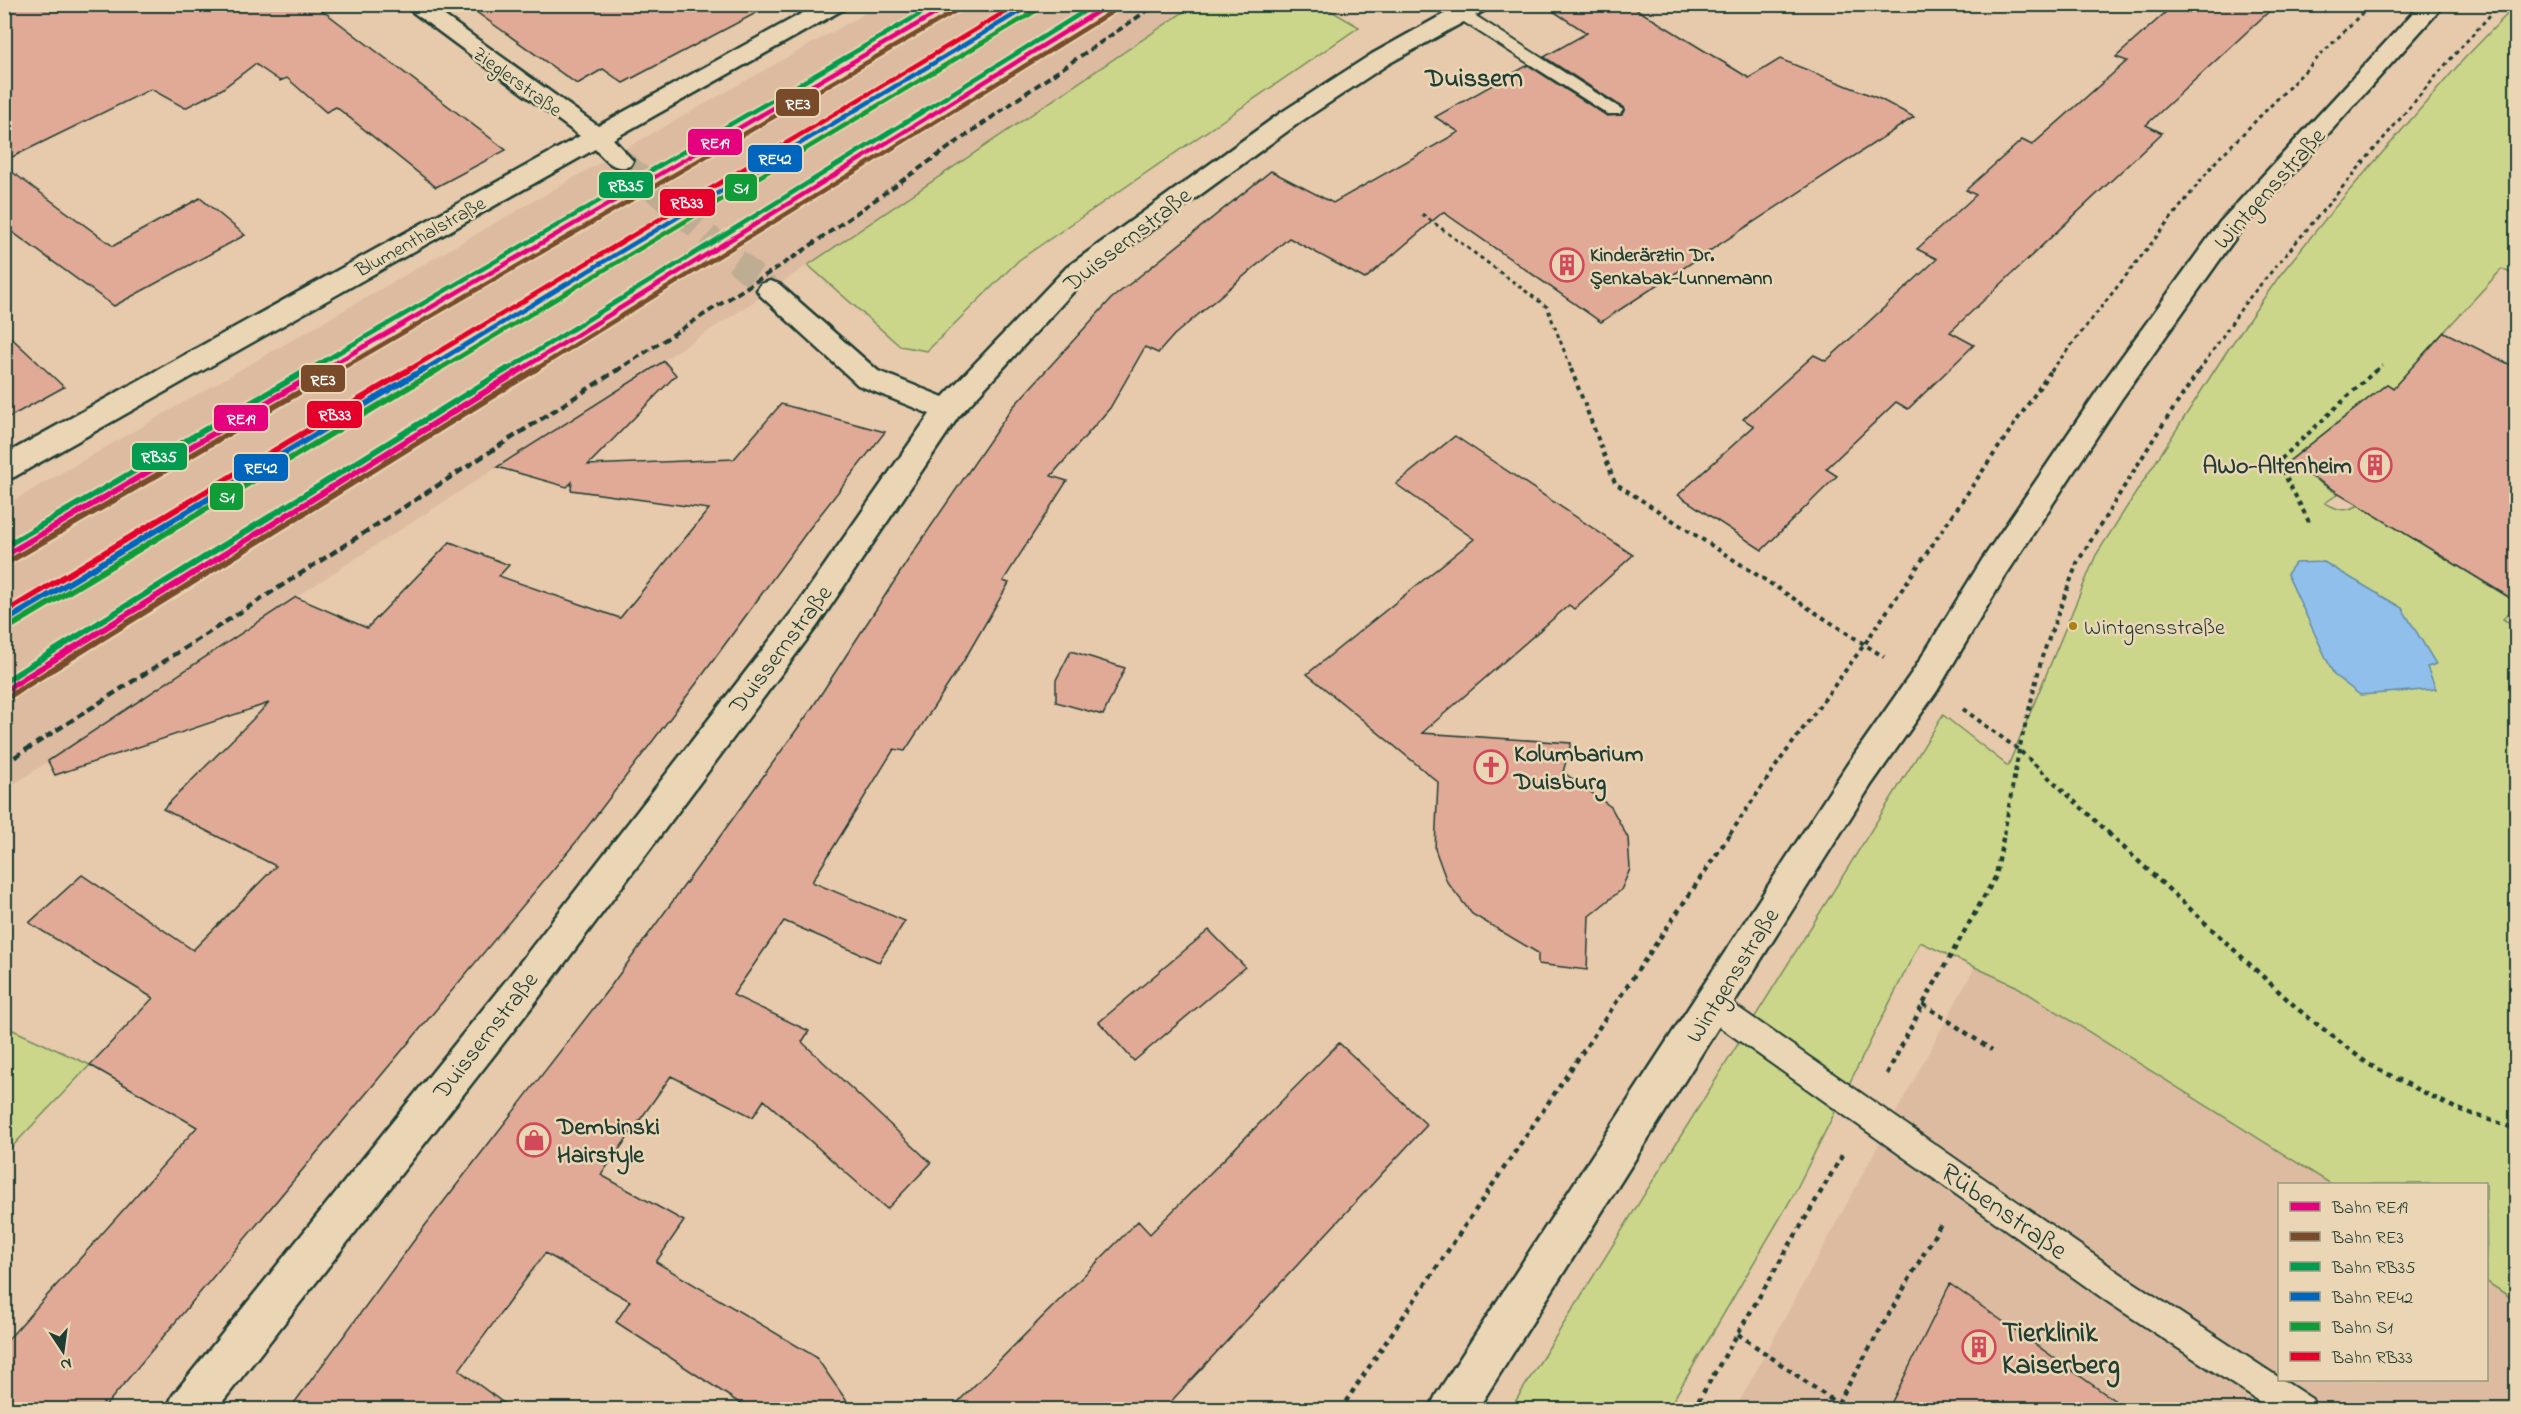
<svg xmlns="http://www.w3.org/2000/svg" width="2521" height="1414" font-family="'Indie Flower',sans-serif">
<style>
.built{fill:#ddbba0}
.green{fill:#cbd68a;stroke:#758a5f;stroke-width:1.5}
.water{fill:#91bfec;stroke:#638ba2;stroke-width:1.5}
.building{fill:#e0aa96;stroke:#1f3d34;stroke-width:1.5}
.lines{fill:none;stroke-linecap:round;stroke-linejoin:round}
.street-tunnel{stroke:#bfad93;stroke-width:25;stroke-dasharray:25 13;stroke-linecap:butt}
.lane-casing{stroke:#1f3d34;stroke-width:4}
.street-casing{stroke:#1f3d34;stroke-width:5}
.secondary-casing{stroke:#1f3d34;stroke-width:5}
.path-far2{stroke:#1f3d34;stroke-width:3;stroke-dasharray:4 4;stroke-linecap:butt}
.path-far1{stroke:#1f3d34;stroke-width:4;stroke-dasharray:4.5 4.5;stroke-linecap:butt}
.path{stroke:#1f3d34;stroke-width:4.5;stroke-dasharray:5 5;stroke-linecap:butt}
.lane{fill:#ead6b4;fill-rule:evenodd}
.street{fill:#ead6b4;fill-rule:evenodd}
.secondary{fill:#ead6b4;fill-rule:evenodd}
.rail-far1{stroke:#1f3d34;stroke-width:4;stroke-dasharray:7 4;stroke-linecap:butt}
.rail{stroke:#1f3d34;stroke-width:4.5;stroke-dasharray:8 4.5;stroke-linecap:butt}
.rail-1-far1-casing{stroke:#ead6b4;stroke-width:8}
.rail-1-casing{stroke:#ead6b4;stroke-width:10}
.rail-2-far1-casing{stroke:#ead6b4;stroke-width:8}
.rail-2-casing{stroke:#ead6b4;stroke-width:10}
.rail-3-far1-casing{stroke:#ead6b4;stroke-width:8}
.rail-3-casing{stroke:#ead6b4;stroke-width:10}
.rail-4-far1-casing{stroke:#ead6b4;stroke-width:8}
.rail-4-casing{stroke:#ead6b4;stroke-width:10}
.rail-5-far1-casing{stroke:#ead6b4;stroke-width:8}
.rail-5-casing{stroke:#ead6b4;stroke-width:10}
.rail-6-far1-casing{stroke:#ead6b4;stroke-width:8}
.rail-6-casing{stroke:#ead6b4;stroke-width:10}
.rail-1-far1{stroke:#e5007d;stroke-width:4.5}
.rail-1{stroke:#e5007d;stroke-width:6}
.rail-2-far1{stroke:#7a4b2a;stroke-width:4.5}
.rail-2{stroke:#7a4b2a;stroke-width:6}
.rail-3-far1{stroke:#039c4e;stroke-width:4.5}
.rail-3{stroke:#039c4e;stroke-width:6}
.rail-4-far1{stroke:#0065bd;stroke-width:4.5}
.rail-4{stroke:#0065bd;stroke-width:6}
.rail-5-far1{stroke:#109c37;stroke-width:4.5}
.rail-5{stroke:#109c37;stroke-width:6}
.rail-6-far1{stroke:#e4002b;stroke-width:4.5}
.rail-6{stroke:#e4002b;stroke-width:6}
.bus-dot{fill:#ab8112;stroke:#ead6b4;stroke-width:2}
.labels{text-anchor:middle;stroke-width:5;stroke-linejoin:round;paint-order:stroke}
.far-street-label{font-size:20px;fill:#1f3d34;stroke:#ead6b4}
.far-poi-label{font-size:20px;font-weight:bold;fill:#1f3d34;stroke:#ead6b4;text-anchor:start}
.bus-label{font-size:22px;fill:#1f3d34;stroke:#ead6b4;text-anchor:start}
.street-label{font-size:24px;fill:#1f3d34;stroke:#ead6b4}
.poi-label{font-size:24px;font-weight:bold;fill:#1f3d34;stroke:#ead6b4;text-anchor:start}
.far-district-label{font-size:26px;font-weight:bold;fill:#1f3d34;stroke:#ead6b4}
.near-street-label{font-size:28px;fill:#1f3d34;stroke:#ead6b4}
.near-poi-label{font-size:28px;font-weight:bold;fill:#1f3d34;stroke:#ead6b4;text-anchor:start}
.line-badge{stroke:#ead6b4;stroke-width:2}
.badge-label{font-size:16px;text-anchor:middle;font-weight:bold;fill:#fff}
</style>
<rect width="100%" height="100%" fill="#e7c9ab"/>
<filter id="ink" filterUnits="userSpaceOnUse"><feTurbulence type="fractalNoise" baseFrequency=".0167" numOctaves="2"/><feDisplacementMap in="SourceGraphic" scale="12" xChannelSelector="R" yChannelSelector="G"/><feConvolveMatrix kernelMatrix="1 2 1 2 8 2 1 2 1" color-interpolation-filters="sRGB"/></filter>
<g filter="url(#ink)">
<!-- built -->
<path class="built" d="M880 5H1194L738 312 296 597 5 790 4 506 584 172Z
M1975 967 2016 986 2331 1184H2280V1380H2486L2487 1282 2516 1301V1409L1735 1410Z"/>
<!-- green -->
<path class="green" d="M1194 5H1321L1359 27 1019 260 927 351 900 346 808 265Z
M2516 5V276L2502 269 2419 359 2441 416 2387 384 2288 462 2338 494 2325 503C2338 510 2345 513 2359 505L2516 602V606L2503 619 2516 627V1301L2487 1282 2486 1184H2331L2016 986 1920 942 1794 1194 1668 1409 1510 1410 1943 715 2008 766 2096 555 2225 354 2280 275 2336 206 2462 61Z
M4 1026 90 1065 5 1154H4Z"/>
<!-- water -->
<path class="water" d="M2324 562 2402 608 2436 664 2427 667 2436 689 2360 695 2334 675 2287 574 2295 563Z"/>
<!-- building -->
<path class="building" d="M4 4H314L506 150 436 187 336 107 326 112 287 78 280 81 255 64 222 89 185 108 151 89 4 161Z
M465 4H773L623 83 603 69 577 84Z
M1542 4H1628L1749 78 1780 59 1880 99 1914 117 1601 322 1443 212 1365 279 1289 238 1174 335 1158 353 1145 347 1110 408 1051 476 1067 481 1003 581 1009 583 963 662 905 751 894 749 812 882 905 921 879 962 784 921 733 995 809 1031 802 1042 931 1163 887 1209 764 1100 753 1117 671 1076 601 1175 684 1221 656 1262 816 1357 853 1410H750L616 1322 630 1301 545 1253 459 1370 513 1410H289L424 1227 610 987 716 842 810 711 912 554 1012 408 1111 299 1271 171 1333 203 1459 132 1435 117 1528 65 1607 116 1622 115 1624 108 1544 57 1587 33Z
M2175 4H2277L2146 125 2162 133 1950 332 1974 345 1908 409 1896 402 1826 469 1837 476 1762 550 1678 495 1754 426 1743 419 1814 355 1826 361 1937 259 1917 249 1976 195 1966 190 2022 140 2032 145 2127 61 2116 57Z
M4 166 113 246 200 198 245 235 114 306 4 226Z
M4 331 64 387 4 420Z
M2444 332 2517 368V602L2288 462 2387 384 2393 388Z
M664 361 676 375 588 465 734 459 781 404 885 432 809 529 696 684 576 842 102 1410H4V1344L197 1127 90 1065 153 998 29 923 82 875 193 950 276 866 163 809 269 703 55 775 48 761 296 597 367 628 450 542 509 565 499 576 620 618 709 509 571 490 572 482 567 487 497 467Z
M1455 436 1633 555 1574 609 1569 605 1422 733 1571 743 1563 772 1611 807 1628 838 1630 869 1621 890 1589 916 1587 970 1538 964V953L1472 914 1447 882 1435 849 1438 782 1307 674 1474 539 1396 484Z
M1071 651 1125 668 1103 715 1056 702V680Z
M1209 930 1245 967 1134 1061 1099 1022Z
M1339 1043 1427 1125 1163 1410H950L1138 1221 1150 1234Z
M1950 1284 2128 1410H1888Z"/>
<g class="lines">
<!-- street-tunnel -->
<path class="street-tunnel" d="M621 161 770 290"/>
<defs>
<path id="lane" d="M1462 9 1468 11 1623 110 1620 114H1608L1456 17 1454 14Z
M1713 993 1723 997 2130 1280 2312 1399 2317 1410H2272L2108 1302 1703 1015 1699 1006 1703 997Z"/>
<path id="street" d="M402 4H428L598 126 819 4H847L844 9 613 139 633 161 630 166C613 171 606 160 595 149L14 477 4 480V455L580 136Z
M1462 4H1490L1487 9 1388 64 1300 122 1085 279 958 417 817 626 534 1004 216 1410H166L173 1395 508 978 795 608 930 414 858 385 761 296 757 290 761 284 770 281 779 284 878 371 943 397 1067 267 1282 112 1372 54Z"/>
<path id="secondary" d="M2421 4H2445L2238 234 2122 398 2004 578 1937 691 1871 785 1477 1410H1429L1436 1395 1847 765 1913 671 1982 560 2102 384 2220 222Z"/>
</defs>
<!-- lane casing -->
<use href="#lane" class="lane-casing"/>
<!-- street casing -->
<use href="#street" class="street-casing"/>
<!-- secondary casing -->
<use href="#secondary" class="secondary-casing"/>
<!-- path-far2 -->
<path class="path-far2" d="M1422 214 1547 307 1572 371
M2051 371 2217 160 2371 4
M2199 371 2245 303 2447 63 2500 4
M2376 371 2382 365"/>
<!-- path-far1 -->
<path class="path-far1" d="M1571 369 1615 483 1884 657
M2309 522 2278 462 2377 369
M1963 709 2019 750 2110 834
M1730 834 1778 763 1864 645 2052 369
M2004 834 2019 750 2042 657 2077 563 2156 435 2200 369"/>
<!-- path -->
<path class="path" d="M2108 833 2299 1010 2368 1064 2455 1108 2516 1129
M1923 1004 1992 1050
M1887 1074 1923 1004 1996 876 2004 833
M1738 1334 1846 1410
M1838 1403 1942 1222
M1340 1410 1731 833
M1693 1410 1843 1154"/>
<!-- lane -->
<use href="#lane" class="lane"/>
<!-- street -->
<use href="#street" class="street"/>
<!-- secondary -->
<use href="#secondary" class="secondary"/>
<!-- rail-far1 -->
<path class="rail-far1" d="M616 371 797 255 1029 91 1157 4"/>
<!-- rail -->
<path class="rail" d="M4 764 619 369"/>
<defs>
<path id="rail-1-far1" d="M322 371 952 4
M519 371 1110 4"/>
<path id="rail-1" d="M4 556 324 369
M4 691 522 369"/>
<path id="rail-2-far1" d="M337 371 957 10
M533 371 1115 10"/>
<path id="rail-2" d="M8 562 339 369
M8 697 536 369"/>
<path id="rail-3-far1" d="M307 371 937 4
M505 371 1096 4"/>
<path id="rail-3" d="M4 547 309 369
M4 682 507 369"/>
<path id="rail-4-far1" d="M422 371 1032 4"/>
<path id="rail-4" d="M4 622 424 369"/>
<path id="rail-5-far1" d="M436 371 1037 10"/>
<path id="rail-5" d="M8 628 439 369"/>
<path id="rail-6-far1" d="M407 371 1018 4"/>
<path id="rail-6" d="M4 613 410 369"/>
</defs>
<!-- rail-1-far1 casing -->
<use href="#rail-1-far1" class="rail-1-far1-casing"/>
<!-- rail-1 casing -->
<use href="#rail-1" class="rail-1-casing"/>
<!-- rail-2-far1 casing -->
<use href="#rail-2-far1" class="rail-2-far1-casing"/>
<!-- rail-2 casing -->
<use href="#rail-2" class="rail-2-casing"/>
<!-- rail-3-far1 casing -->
<use href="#rail-3-far1" class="rail-3-far1-casing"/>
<!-- rail-3 casing -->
<use href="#rail-3" class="rail-3-casing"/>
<!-- rail-4-far1 casing -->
<use href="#rail-4-far1" class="rail-4-far1-casing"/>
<!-- rail-4 casing -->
<use href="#rail-4" class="rail-4-casing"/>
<!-- rail-5-far1 casing -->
<use href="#rail-5-far1" class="rail-5-far1-casing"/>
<!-- rail-5 casing -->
<use href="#rail-5" class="rail-5-casing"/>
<!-- rail-6-far1 casing -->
<use href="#rail-6-far1" class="rail-6-far1-casing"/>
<!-- rail-6 casing -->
<use href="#rail-6" class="rail-6-casing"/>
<!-- rail-1-far1 -->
<use href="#rail-1-far1" class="rail-1-far1"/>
<!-- rail-1 -->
<use href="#rail-1" class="rail-1"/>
<!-- rail-2-far1 -->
<use href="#rail-2-far1" class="rail-2-far1"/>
<!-- rail-2 -->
<use href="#rail-2" class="rail-2"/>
<!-- rail-3-far1 -->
<use href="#rail-3-far1" class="rail-3-far1"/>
<!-- rail-3 -->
<use href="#rail-3" class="rail-3"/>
<!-- rail-4-far1 -->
<use href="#rail-4-far1" class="rail-4-far1"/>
<!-- rail-4 -->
<use href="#rail-4" class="rail-4"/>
<!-- rail-5-far1 -->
<use href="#rail-5-far1" class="rail-5-far1"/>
<!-- rail-5 -->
<use href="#rail-5" class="rail-5"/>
<!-- rail-6-far1 -->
<use href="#rail-6-far1" class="rail-6-far1"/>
<!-- rail-6 -->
<use href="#rail-6" class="rail-6"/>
</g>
</g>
<!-- icons -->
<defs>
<symbol id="building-ring" viewBox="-11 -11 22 22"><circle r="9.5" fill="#ead6b4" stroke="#d1495b" stroke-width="1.5"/><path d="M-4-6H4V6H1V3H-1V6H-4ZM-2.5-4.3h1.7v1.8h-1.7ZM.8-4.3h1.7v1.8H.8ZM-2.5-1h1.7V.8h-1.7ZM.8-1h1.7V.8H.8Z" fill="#d1495b"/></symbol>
<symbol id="church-ring" viewBox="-11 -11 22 22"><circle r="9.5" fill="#ead6b4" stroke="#d1495b" stroke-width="1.5"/><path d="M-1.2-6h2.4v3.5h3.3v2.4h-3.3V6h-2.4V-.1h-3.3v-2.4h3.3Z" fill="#d1495b"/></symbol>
<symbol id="shop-ring" viewBox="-11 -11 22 22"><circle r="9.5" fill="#ead6b4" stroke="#d1495b" stroke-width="1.5"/><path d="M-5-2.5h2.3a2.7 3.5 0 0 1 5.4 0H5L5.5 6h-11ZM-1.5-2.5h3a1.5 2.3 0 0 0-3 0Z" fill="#d1495b"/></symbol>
</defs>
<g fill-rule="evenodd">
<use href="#building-ring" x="1548" y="246" width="38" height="38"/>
<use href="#building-ring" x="2356" y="446" width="38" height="38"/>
<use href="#church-ring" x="1472" y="748" width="38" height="38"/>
<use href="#shop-ring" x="515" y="1121" width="38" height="38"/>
<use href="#building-ring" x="1960" y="1328" width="38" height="38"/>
</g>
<!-- markers -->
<circle class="bus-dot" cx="2073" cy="626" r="5"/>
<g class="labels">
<!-- far-street labels -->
<g class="far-street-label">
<text transform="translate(518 81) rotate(36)" y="7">Zieglerstraße</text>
<text transform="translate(420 236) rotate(-29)" y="7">Blumenthalstraße</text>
</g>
<!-- far-poi labels -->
<g class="far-poi-label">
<text x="1590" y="261">Kinderärztin Dr.<tspan x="1590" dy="23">Şenkabak-Lunnemann</tspan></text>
</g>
<!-- bus labels -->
<g class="bus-label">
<text x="2084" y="634">Wintgensstraße</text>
</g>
<!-- street labels -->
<g class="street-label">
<text transform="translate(2269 188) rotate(-48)" y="8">Wintgensstraße</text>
<text transform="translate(1127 239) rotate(-38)" y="8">Duissernstraße</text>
<text transform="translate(780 649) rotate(-53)" y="8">Duissernstraße</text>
<text transform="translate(1732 975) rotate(-58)" y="8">Wintgensstraße</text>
<text transform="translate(485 1035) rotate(-52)" y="8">Duissernstraße</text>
</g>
<!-- poi labels -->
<g class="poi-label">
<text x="2352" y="473" text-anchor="end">AWo-Altenheim</text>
<text x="1514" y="761">Kolumbarium<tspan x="1514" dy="28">Duisburg</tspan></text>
<text x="557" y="1134">Dembinski<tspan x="557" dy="28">Hairstyle</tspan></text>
</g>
<!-- far-district labels -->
<g class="far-district-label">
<text x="1474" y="86">Duissern</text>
</g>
<!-- near-street labels -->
<g class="near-street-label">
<text transform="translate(2005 1210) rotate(35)" y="10">Rübenstraße</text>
</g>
<!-- near-poi labels -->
<g class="near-poi-label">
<text x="2002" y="1341">Tierklinik<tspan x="2002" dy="32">Kaiserberg</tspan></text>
</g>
</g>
<g class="line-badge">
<rect x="775" y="88" width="45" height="29" rx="6" fill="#7a4b2a"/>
<rect x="687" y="128" width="56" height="28" rx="6" fill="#e5007d"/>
<rect x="747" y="144" width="56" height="29" rx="6" fill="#0065bd"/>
<rect x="598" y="171" width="56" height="28" rx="6" fill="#039c4e"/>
<rect x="724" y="173" width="34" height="29" rx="6" fill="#109c37"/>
<rect x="659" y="188" width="57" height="29" rx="6" fill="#e4002b"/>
<rect x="300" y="364" width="46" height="29" rx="6" fill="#7a4b2a"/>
<rect x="306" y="400" width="57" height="29" rx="6" fill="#e4002b"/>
<rect x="213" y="404" width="56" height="28" rx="6" fill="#e5007d"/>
<rect x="131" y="442" width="57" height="29" rx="6" fill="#039c4e"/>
<rect x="233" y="453" width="56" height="29" rx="6" fill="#0065bd"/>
<rect x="209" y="482" width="35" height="29" rx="6" fill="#109c37"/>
</g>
<g class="badge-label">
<text x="798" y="109">RE3</text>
<text x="715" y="148">RE19</text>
<text x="775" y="164">RE42</text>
<text x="626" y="191">RB35</text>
<text x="741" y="193">S1</text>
<text x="687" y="208">RB33</text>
<text x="323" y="385">RE3</text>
<text x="335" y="420">RB33</text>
<text x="241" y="424">RE19</text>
<text x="159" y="462">RB35</text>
<text x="261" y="473">RE42</text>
<text x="227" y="502">S1</text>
</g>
<!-- margin -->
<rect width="2521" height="1414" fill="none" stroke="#ead6b4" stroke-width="24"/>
<rect x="12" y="12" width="2497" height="1390" fill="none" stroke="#1f3d34" stroke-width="2" filter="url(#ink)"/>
<!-- legend -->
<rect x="2278" y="1183" width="210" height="198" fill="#ead6b4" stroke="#999981" stroke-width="1.5"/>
<rect x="2290" y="1202" width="30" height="9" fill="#e5007d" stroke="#999981" stroke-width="1.5"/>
<text x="2332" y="1213" font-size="18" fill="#1f3d34">Bahn RE19</text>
<rect x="2290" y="1232" width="30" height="9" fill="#7a4b2a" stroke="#999981" stroke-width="1.5"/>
<text x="2332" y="1243" font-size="18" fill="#1f3d34">Bahn RE3</text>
<rect x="2290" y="1262" width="30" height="9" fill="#039c4e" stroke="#999981" stroke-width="1.5"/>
<text x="2332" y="1273" font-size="18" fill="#1f3d34">Bahn RB35</text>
<rect x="2290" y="1292" width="30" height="9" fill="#0065bd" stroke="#999981" stroke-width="1.5"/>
<text x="2332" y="1303" font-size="18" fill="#1f3d34">Bahn RE42</text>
<rect x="2290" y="1322" width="30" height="9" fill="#109c37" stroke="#999981" stroke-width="1.5"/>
<text x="2332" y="1333" font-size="18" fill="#1f3d34">Bahn S1</text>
<rect x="2290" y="1352" width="30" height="9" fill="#e4002b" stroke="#999981" stroke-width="1.5"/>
<text x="2332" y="1363" font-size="18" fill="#1f3d34">Bahn RB33</text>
<!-- north arrow -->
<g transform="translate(63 1351) rotate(167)" stroke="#ead6b4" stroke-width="4.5" paint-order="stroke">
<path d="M0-4.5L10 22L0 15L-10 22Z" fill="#1f3d34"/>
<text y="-9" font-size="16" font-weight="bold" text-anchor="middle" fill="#1f3d34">N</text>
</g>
</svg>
